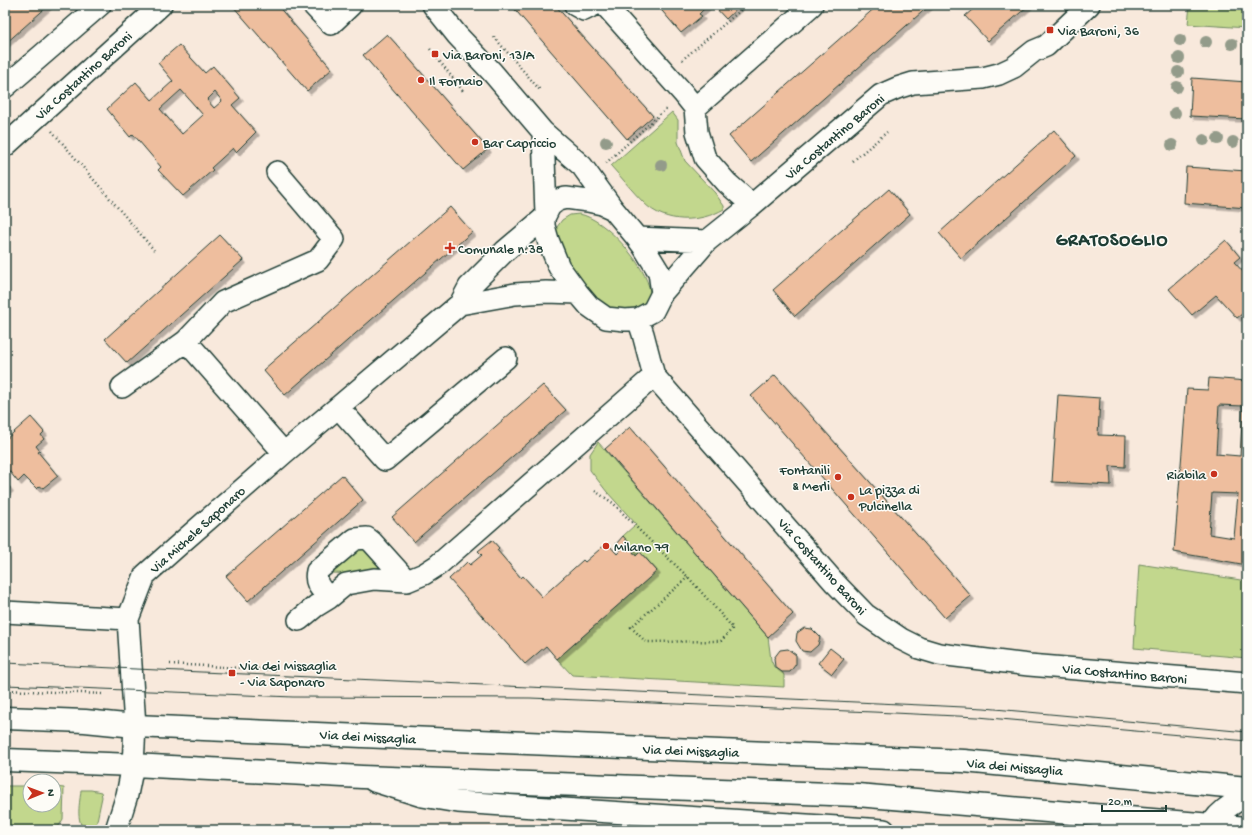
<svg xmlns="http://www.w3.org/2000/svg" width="1252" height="835" font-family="'Gochi Hand',sans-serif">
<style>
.green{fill:#c2d78d;stroke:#708a60}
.building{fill:#eebe9e;stroke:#1f3d34;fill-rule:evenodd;filter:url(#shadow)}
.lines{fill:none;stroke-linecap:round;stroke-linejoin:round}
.minor-casing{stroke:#1f3d34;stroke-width:24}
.major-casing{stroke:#1f3d34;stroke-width:25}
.path{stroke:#1f3d34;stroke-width:2.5;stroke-dasharray:1 3;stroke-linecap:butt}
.minor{stroke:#fdfcf7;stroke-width:21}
.major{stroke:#fdfcf7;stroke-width:22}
.tram{stroke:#1f3d34;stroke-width:1}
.tree{fill:#939b8a}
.poi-dot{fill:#c8321e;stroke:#fdfcf7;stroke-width:1.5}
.labels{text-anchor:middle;stroke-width:3;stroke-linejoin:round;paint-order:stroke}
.poi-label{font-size:14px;fill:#1f3d34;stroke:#fdfcf7;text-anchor:start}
.street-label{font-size:14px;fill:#1f3d34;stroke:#fdfcf7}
.district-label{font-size:18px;font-weight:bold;letter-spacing:1px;fill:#1f3d34;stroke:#fdfcf7}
</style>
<defs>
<filter id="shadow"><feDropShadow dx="3.5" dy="3.5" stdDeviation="0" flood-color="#0004"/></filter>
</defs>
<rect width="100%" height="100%" fill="#f8e9dc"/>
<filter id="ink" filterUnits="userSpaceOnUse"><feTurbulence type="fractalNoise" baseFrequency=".025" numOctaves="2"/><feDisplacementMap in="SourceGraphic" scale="8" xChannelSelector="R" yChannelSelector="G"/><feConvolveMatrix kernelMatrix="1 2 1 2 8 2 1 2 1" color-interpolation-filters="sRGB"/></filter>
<g filter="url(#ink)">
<!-- green -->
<path class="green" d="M1190 5H1247V28L1188 24Z
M672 112 678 120V142L685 161 715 193 724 206V209C700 223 665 224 644 203 632 191 622 178 611 166Z
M579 214C605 218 647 266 650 292 650 297 648 303 647 307L617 313 603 304 591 293 569 268 556 234 557 227 562 220 570 215Z
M598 442 768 637 771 660 774 667 782 672 784 675V687L572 675 557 659 657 571 640 552 636 556 633 552 635 550 623 536 636 524 607 492 590 470V454Z
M353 543 372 545 385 575 332 573 328 568Z
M1139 564 1247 581V658L1134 648Z
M5 786H30V805H54V787L64 788 63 819 59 826 50 829 5 827Z
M81 790H91L101 792 102 797 95 830H85C75 821 80 802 81 790Z"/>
<!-- building -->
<path class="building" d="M5 5H49L5 44Z
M232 5H277L332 69 307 91Z
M511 5H555L653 116 627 139Z
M657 5H708L699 14 702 16 681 33Z
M713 5H741L726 19Z
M878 5H930L751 162 729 136Z
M978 5H1029L988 41 965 16Z
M387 34 406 55 488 149 463 170 363 55Z
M179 45 205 73 213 66 240 98 232 105 256 132 236 152 233 148 211 168 213 170 183 196 158 170 161 167 133 134 130 137 107 109 136 82 152 100 173 81 158 63ZM181 90 203 115 182 134 160 109ZM215 92 222 101 214 108 207 100Z
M1192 78 1247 82V119L1190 116Z
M1054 130 1076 156 961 258 939 233Z
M1186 167 1247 171V208L1184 203Z
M889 189 910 214 795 316 773 290Z
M450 207 472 232 285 395 263 370Z
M220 235 243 260 127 363 105 339Z
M1226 240 1240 257 1234 262 1247 276V310L1237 318 1216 295 1192 315 1169 289Z
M775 375 971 596 945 618 751 396Z
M1209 378 1247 381V565L1174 552 1187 389 1208 390ZM1219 405 1243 406 1240 456 1216 454ZM1212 493 1238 494 1234 538 1209 534Z
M543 385 566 410 414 542 392 517Z
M1058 395 1100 398 1098 435 1126 436 1125 467 1110 466 1111 485 1052 482Z
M31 417 44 432 41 435 44 439 36 446 40 451 38 452 58 476 43 488 40 486 37 489 24 476 18 482 6 467 5 468V440Z
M630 427 793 614 768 637 605 449Z
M342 475 363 500 248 601 226 576Z
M5 482 10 488 5 493Z
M623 536 635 550 633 552 636 556 640 552 657 571 557 659 546 646 525 664 449 579 467 562 470 565 482 555 478 551 492 540 499 548 497 550 521 578 523 576 542 597 583 560 585 562 607 543 617 554 621 550 616 544Z
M804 628 812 629 820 637 818 645 810 652 802 651 796 641 797 633Z
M830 648 844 659 832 674 818 663Z
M788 649 796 655V664L790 672H782L775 667 774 658 780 650Z"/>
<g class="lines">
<defs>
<path id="minor" d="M313 5 331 24 351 5
M433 5 457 35 492 72 543 132 582 166 613 209 637 238 707 241
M575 5 584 10 594 5
M605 5 683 93 695 108 697 132 705 158 727 183 752 205
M5 87 100 5
M695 108 812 5
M543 132 546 214
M5 146 161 5
M613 209 602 204 588 201 566 198 558 200 550 206 544 218V226L548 240 559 267 578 293 589 306 606 318 625 320 638 319 653 311 662 293 707 241 752 205 881 95 897 88 913 83 983 78 999 74 1014 67 1034 51 1046 46 1089 5
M637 238 643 246 659 272 662 293
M460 304 515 294 546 292 578 293
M638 319 643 334 654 376 835 583 866 615 901 639 919 648 939 654 1029 665 1247 683
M186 341 284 453
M122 387 186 341 223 302 318 260 334 239 277 172
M338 407 385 460 506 358
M329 598C321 589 314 584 317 571L355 539 367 538 372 542 407 581
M5 612 128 619
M299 620 316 606 329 598 346 584 374 579 407 581 424 574 438 565 654 376
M374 781 422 796 458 802 884 830
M116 830 127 795 133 765 135 726 128 619 145 575 181 543 284 453 460 304 469 287 505 251 544 218
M1210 830C1212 815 1235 802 1247 795"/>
<path id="major" d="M5 718 85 721 135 726 385 737 964 761 1247 788
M5 760 133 765 362 777 857 795 1247 828"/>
</defs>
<!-- minor casing -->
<use href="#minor" class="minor-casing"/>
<!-- major casing -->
<use href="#major" class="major-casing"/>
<!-- path -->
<path class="path" d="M494 37 540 90
M430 49 463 91
M682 60 747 5
M52 131 154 250
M853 161 887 132
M606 163 667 108
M595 491 613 503 642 533 688 577 733 628 721 641 646 642 631 627 688 577
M170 664 276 670
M5 690 104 694"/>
<!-- minor -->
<use href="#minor" class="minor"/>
<!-- major -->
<use href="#major" class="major"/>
<!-- tram -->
<path class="tram" d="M5 663 943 706 984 708 1247 732
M5 685 293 697 530 698 873 712 978 717 1247 741"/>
</g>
<!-- trees -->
<g class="tree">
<circle cx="1180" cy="40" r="6"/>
<circle cx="1206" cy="42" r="6"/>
<circle cx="1232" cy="44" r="6"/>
<circle cx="1179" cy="58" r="6"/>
<circle cx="1178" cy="72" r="6"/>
<circle cx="1177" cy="87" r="6"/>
<circle cx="1175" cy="113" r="6"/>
<circle cx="1218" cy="139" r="6"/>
<circle cx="1204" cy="140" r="6"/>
<circle cx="606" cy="142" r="6"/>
<circle cx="1233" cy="142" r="6"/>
<circle cx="1172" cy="145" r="6"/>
<circle cx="661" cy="165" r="6"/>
</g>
</g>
<!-- markers -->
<g class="poi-dot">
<rect x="1046" y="26" width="8" height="8" rx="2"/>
<rect x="431" y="50" width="8" height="8" rx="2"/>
<circle cx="421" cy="80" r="4"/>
<circle cx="475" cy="142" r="4"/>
<path d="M448 242h4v4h4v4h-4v4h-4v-4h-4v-4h4z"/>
<circle cx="1214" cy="474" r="4"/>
<circle cx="838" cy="477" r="4"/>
<circle cx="851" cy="497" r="4"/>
<circle cx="606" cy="546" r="4"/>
<rect x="228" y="669" width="8" height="8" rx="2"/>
</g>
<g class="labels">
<!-- poi labels -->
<g class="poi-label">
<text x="1058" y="35">Via Baroni, 36</text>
<text x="443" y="59">Via Baroni, 13/A</text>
<text x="429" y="85">Il Fornaio</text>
<text x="483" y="147">Bar Capriccio</text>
<text x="458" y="253">Comunale n.38</text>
<text x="830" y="474" text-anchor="end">Fontanili<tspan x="830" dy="16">&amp; Merli</tspan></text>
<text x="1206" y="479" text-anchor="end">Riabila</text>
<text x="859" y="494">La pizza di<tspan x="859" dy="16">Pulcinella</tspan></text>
<text x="614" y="551">Milano 79</text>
<text x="240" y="670">Via dei Missaglia<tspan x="240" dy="16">- Via Saponaro</tspan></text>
</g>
<!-- street labels -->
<g class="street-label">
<text transform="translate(83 75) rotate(-42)" y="5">Via Costantino Baroni</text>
<text transform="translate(834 136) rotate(-40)" y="5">Via Costantino Baroni</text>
<text transform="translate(197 529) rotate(-42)" y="5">Via Michele Saponaro</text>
<text transform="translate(823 566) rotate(48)" y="5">Via Costantino Baroni</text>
<text transform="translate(1125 673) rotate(5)" y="5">Via Costantino Baroni</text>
<text transform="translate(368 736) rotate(3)" y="5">Via dei Missaglia</text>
<text transform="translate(691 750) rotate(2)" y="5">Via dei Missaglia</text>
<text transform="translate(1015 766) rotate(5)" y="5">Via dei Missaglia</text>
</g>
<!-- district labels -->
<g class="district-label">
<text x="1112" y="245">GRATOSOGLIO</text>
</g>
</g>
<!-- margin -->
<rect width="1252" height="835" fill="none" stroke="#fdfcf7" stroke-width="20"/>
<rect x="10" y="10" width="1232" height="815" fill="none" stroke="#1f3d34" stroke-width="1.5" filter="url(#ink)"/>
<!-- north arrow -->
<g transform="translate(42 793) rotate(89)"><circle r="19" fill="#fdfcf7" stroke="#a4b0a9"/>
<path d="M0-3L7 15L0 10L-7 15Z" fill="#c8321e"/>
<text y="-6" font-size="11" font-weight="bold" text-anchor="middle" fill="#1f3d34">N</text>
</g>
<!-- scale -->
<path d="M1102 805v6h64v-6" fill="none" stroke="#1f3d34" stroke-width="2"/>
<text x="1108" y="805" font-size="12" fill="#1f3d34" stroke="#fdfcf7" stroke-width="3" paint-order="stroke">20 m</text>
</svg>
